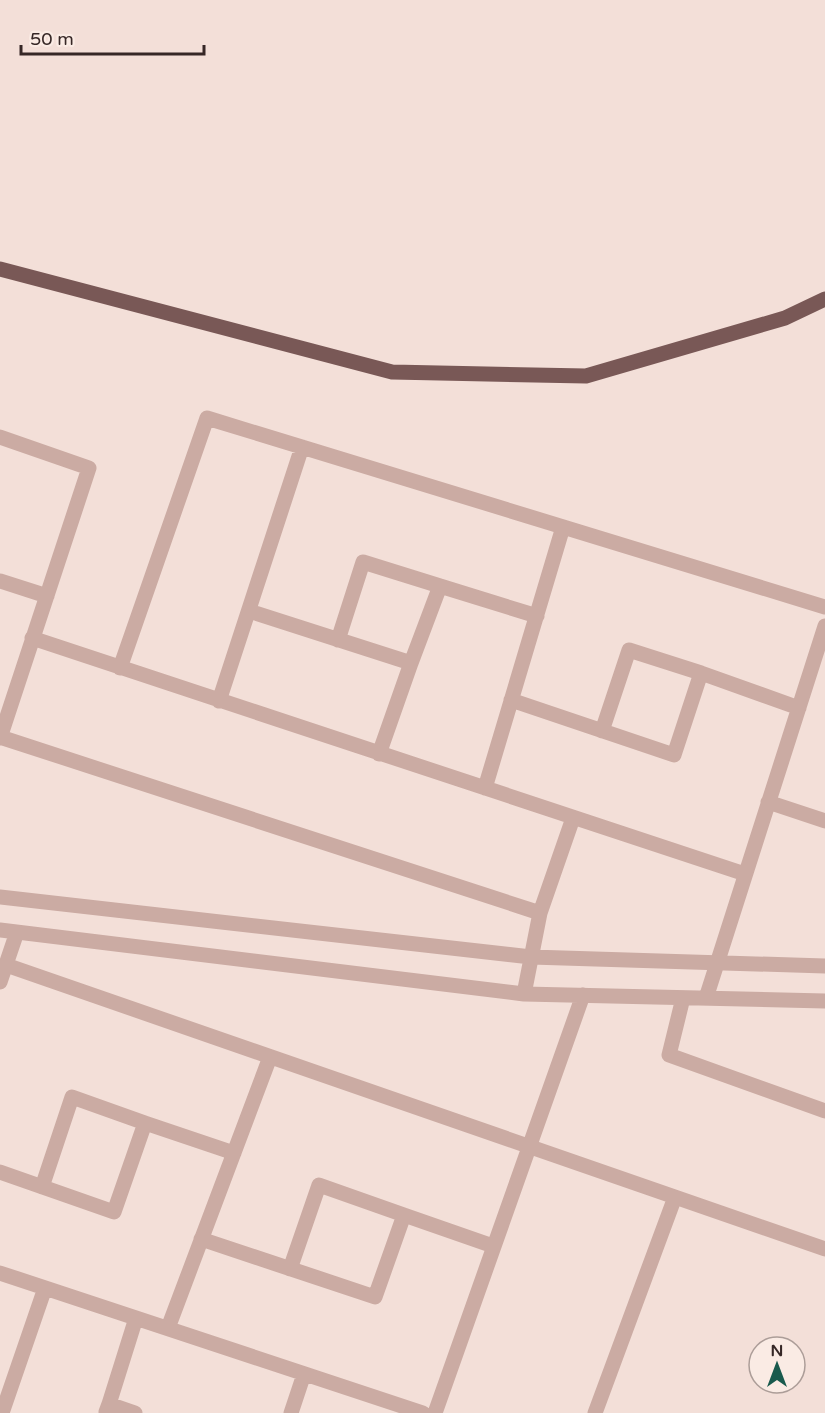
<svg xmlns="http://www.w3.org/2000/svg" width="825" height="1413" font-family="'Varela Round',sans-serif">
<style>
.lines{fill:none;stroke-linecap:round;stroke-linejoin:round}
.minor{stroke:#cbaba3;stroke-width:15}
.major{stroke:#795856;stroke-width:15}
</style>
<rect width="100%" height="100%" fill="#f3dfd8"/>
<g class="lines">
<!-- minor -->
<path class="minor" d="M0 437 89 468 0 738
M0 581 47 596
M249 611 411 663 440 586 537 616
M32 638 745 874
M338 640 363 562 440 586
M120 668 207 418 825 607
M511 700 674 755 701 673 799 708
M219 701 302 447
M602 731 629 650 701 673
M0 737 540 913 573 818
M379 754 411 663
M485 788 563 527
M768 802 825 821
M0 897 531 957 825 966
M0 930 524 994 825 1001
M6 965 825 1249
M0 982 17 932
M524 994 540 913
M683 998 669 1055 825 1111
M706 998 825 626
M0 1172 114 1212 145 1123 234 1153
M42 1187 72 1097 145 1123
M201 1239 375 1297 404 1215 493 1246
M290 1269 319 1185 404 1215
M0 1273 423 1413
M168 1328 270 1057
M109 1404 136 1318
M106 1412 109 1404 135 1413
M2 1413 45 1288
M291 1413 304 1374
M435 1413 583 995
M595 1413 675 1197"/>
<!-- major -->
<path class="major" d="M0 269 392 372 586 376 785 318 825 299"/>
</g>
<!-- north arrow -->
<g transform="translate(777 1365)"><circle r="28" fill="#faebe4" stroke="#ac9d98" stroke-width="1.5"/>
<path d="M0-4.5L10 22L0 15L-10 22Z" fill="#195a4d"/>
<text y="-9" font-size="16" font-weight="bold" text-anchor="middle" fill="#362726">N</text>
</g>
<!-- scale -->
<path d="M21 45v9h183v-9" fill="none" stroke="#362726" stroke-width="3"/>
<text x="30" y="45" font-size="18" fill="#362726" stroke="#faebe4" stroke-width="4.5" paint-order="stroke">50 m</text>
</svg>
